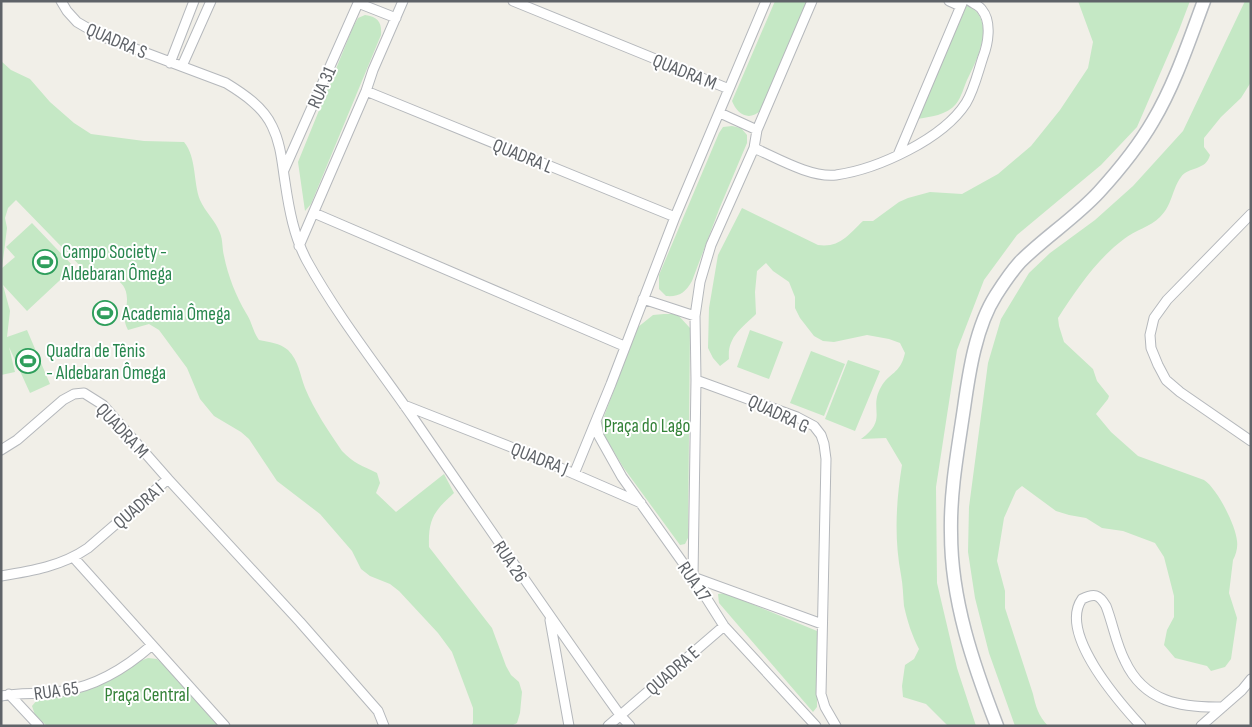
<svg xmlns="http://www.w3.org/2000/svg" width="1252" height="727" font-family="'Sofia Sans Condensed',sans-serif">
<style>
.green{fill:#c5e8c5}
.lines{fill:none;stroke-linecap:round;stroke-linejoin:round}
.street-casing{stroke:#b5b8bc;stroke-width:11}
.secondary-casing{stroke:#b6babf;stroke-width:15}
.street{stroke:#fff;stroke-width:9}
.secondary{stroke:#fff;stroke-width:12}
.labels{text-anchor:middle;stroke-width:4;stroke-linejoin:round;paint-order:stroke}
.street-label{font-size:19px;fill:#5f6368;stroke:#fff}
.leisure-label{font-size:19px;fill:#27864d;stroke:#fff;text-anchor:start}
.park-label{font-size:19px;fill:#348238;stroke:#fff}
</style>
<rect width="100%" height="100%" fill="#f1efe8"/>
<!-- green -->
<path class="green" d="M775 1H807L761 110C749 122 737 114 732 101Z
M1078 1H1190L1179 30 1137 127 1101 165 1017 235 984 280 957 350 936 487 937 583 957 668 976 726H948L926 704 903 697 902 686 905 665 914 659 919 649C912 636 907 620 904 606 903 596 903 585 901 575 894 538 896 502 902 465L886 438 861 439C889 419 868 410 881 387 889 372 900 375 905 353L900 343 889 339 867 335 834 342 823 341 814 336 800 318 795 308V297L789 282 773 271 766 263 757 271 755 292 756 314C742 328 727 337 729 359L720 366 713 358 708 348 709 308 718 255 742 208 818 245C840 248 848 235 863 221H873L899 202 908 198 930 192 962 194 998 174 1031 146 1060 110 1088 68 1093 42Z
M1245 1H1251V82L1241 98 1221 117 1204 138V147L1210 155C1206 171 1189 166 1181 177 1172 189 1172 206 1160 217 1150 227 1135 230 1124 239 1097 259 1076 290 1058 318L1059 326 1064 342 1093 369 1097 381 1109 396 1108 399 1096 414 1111 432 1138 456 1204 480C1217 488 1236 526 1237 541 1238 547 1236 555 1233 560L1229 593 1237 618 1231 659 1225 667 1211 671 1207 666 1175 658 1164 645 1167 630 1174 617V596L1164 557 1155 543 1123 531 1102 528 1086 518 1069 515 1056 511 1022 486 1016 491 1004 518 997 561 1005 591V608L1033 694C1036 707 1038 715 1048 726H1015L989 653 975 598 968 552 969 507 988 363 1001 319 1029 273 1050 253 1095 220 1133 186 1183 131Z
M967 5C997 19 978 58 967 80 964 87 961 98 956 104 947 115 930 117 917 119Z
M365 15C378 17 382 22 381 35L311 204 305 211 298 162 353 27 358 18Z
M1 61 11 70 30 79 50 102 74 123 91 134 144 141 184 142C197 158 193 182 200 200 205 212 216 221 220 233 223 240 222 248 224 256 228 276 236 296 246 313 252 322 253 332 259 340 269 342 280 343 288 350 299 361 300 375 305 388 314 410 329 432 342 451 353 463 363 466 377 473L380 483 376 493 396 512 444 474 454 493C434 511 428 519 429 547L492 628 506 666 511 675 519 682 522 692 520 713 517 723 511 726H471L473 723V708L452 652 438 633 399 591 390 584 370 576 361 569 352 551 320 514 277 481 249 439 241 432 214 416 200 399 187 368 159 330 149 324 128 330C121 316 127 313 127 299 127 277 105 274 88 274L16 200 8 208 5 218 7 228 2 268 15 257 6 247 32 223 74 267 27 311 3 285 10 311 7 337 27 330 50 384 30 393 9 347 15 372 1 375Z
M732 126 741 128 747 135V143L720 207 692 281C685 293 679 297 666 296L659 289V275L719 133 723 127Z
M664 314H677L690 328 688 538 685 544 680 545 623 467 604 435 601 424 638 327 653 315Z
M750 330 783 342 769 379 737 367Z
M811 351 845 364 824 416 790 403Z
M848 360 880 371 855 431 825 419Z
M725 593 817 631V707L813 712 719 603 718 594Z
M148 658 157 659 165 666 219 726H47L35 715 32 706 37 700 80 693 99 685 140 661Z"/>
<g class="lines">
<defs>
<path id="street" d="M61 1 67 11 77 22 101 36 226 83C244 94 263 107 272 126 281 144 282 163 285 182 289 209 294 237 307 261 338 317 378 367 414 419 482 518 550 617 620 715L630 726
M513 1 729 89
M812 1 757 130 754 148 711 245 700 282 695 316 696 380 693 577 822 624
M949 1 960 6
M358 3 396 18
M170 63 194 1
M182 66 211 1
M366 91 675 217
M720 113 757 130
M754 148C777 158 811 178 836 175 878 169 943 139 966 103 974 90 978 72 983 57 988 44 992 22 982 10 980 6 974 4 970 1
M898 155 963 1
M284 170 359 1
M314 213 624 346
M1251 214 1167 300 1154 318 1150 335 1151 348 1158 365 1166 380 1180 392 1251 441
M299 246 366 91 373 70 403 1
M643 299 695 316
M696 380 797 417 814 426 821 435 824 444 826 459 821 694 825 707 836 726
M404 405 526 453 641 503
M596 421 599 436 622 477 693 577 724 626 816 726
M1 450 17 440 63 400 74 394 84 393 103 405 168 479 300 622 378 711 384 726
M574 474 611 384 675 217 766 1
M74 558 225 726
M1 576C32 571 62 566 88 548L168 479
M550 620 569 726
M9 694 39 726
M1 696C22 692 43 695 63 691 97 686 127 667 152 645
M608 726 724 626
M1141 726C1119 702 1058 633 1082 599 1094 593 1099 594 1106 606 1113 624 1116 644 1125 661 1144 702 1181 708 1223 707
M1201 726 1242 690 1251 679"/>
<path id="secondary" d="M997 726C973 664 951 600 951 533 950 491 958 449 964 408 969 372 976 326 996 295 1003 284 1011 272 1020 262 1045 237 1075 218 1099 192 1119 170 1138 147 1153 121 1175 84 1189 41 1204 1"/>
</defs>
<!-- street casing -->
<use href="#street" class="street-casing"/>
<!-- secondary casing -->
<use href="#secondary" class="secondary-casing"/>
<!-- street -->
<use href="#street" class="street"/>
<!-- secondary -->
<use href="#secondary" class="secondary"/>
</g>
<!-- icons -->
<defs>
<symbol id="stadium-ring" viewBox="-11 -11 22 22"><circle r="9.5" fill="#fff" stroke="#2e9e5b" stroke-width="1.5"/><path d="M0-5a6.5 5 0 1 0 0 10a6.5 5 0 1 0 0-10ZM-3.5-1.8h7v3.6h-7Z" fill="#2e9e5b"/></symbol>
</defs>
<g fill-rule="evenodd">
<use href="#stadium-ring" x="31" y="248" width="28" height="28"/>
<use href="#stadium-ring" x="91" y="299" width="28" height="28"/>
<use href="#stadium-ring" x="14" y="347" width="28" height="28"/>
</g>
<g class="labels">
<!-- street labels -->
<g class="street-label">
<text transform="translate(117 40) rotate(23)" y="7">QUADRA S</text>
<text transform="translate(685 71) rotate(22)" y="7">QUADRA M</text>
<text transform="translate(321 87) rotate(-66)" y="7">RUA 31</text>
<text transform="translate(523 155) rotate(22)" y="7">QUADRA L</text>
<text transform="translate(779 413) rotate(25)" y="7">QUADRA G</text>
<text transform="translate(123 430) rotate(47)" y="7">QUADRA M</text>
<text transform="translate(540 458) rotate(21)" y="7">QUADRA J</text>
<text transform="translate(138 505) rotate(-41)" y="7">QUADRA I</text>
<text transform="translate(511 561) rotate(56)" y="7">RUA 26</text>
<text transform="translate(695 581) rotate(56)" y="7">RUA 17</text>
<text transform="translate(672 670) rotate(-41)" y="7">QUADRA E</text>
<text transform="translate(56 690) rotate(-8)" y="7">RUA 65</text>
</g>
<!-- leisure labels -->
<g class="leisure-label">
<text x="62" y="258">Campo Society -<tspan x="62" dy="22">Aldebaran Ômega</tspan></text>
<text x="122" y="320">Academia Ômega</text>
<text x="46" y="357">Quadra de Tênis<tspan x="46" dy="22">- Aldebaran Ômega</tspan></text>
</g>
<!-- park labels -->
<g class="park-label">
<text x="647" y="432">Praça do Lago</text>
<text x="147" y="701">Praça Central</text>
</g>
</g>
<!-- border -->
<rect width="1252" height="727" fill="none" stroke="#5f6368" stroke-width="5"/>
</svg>
